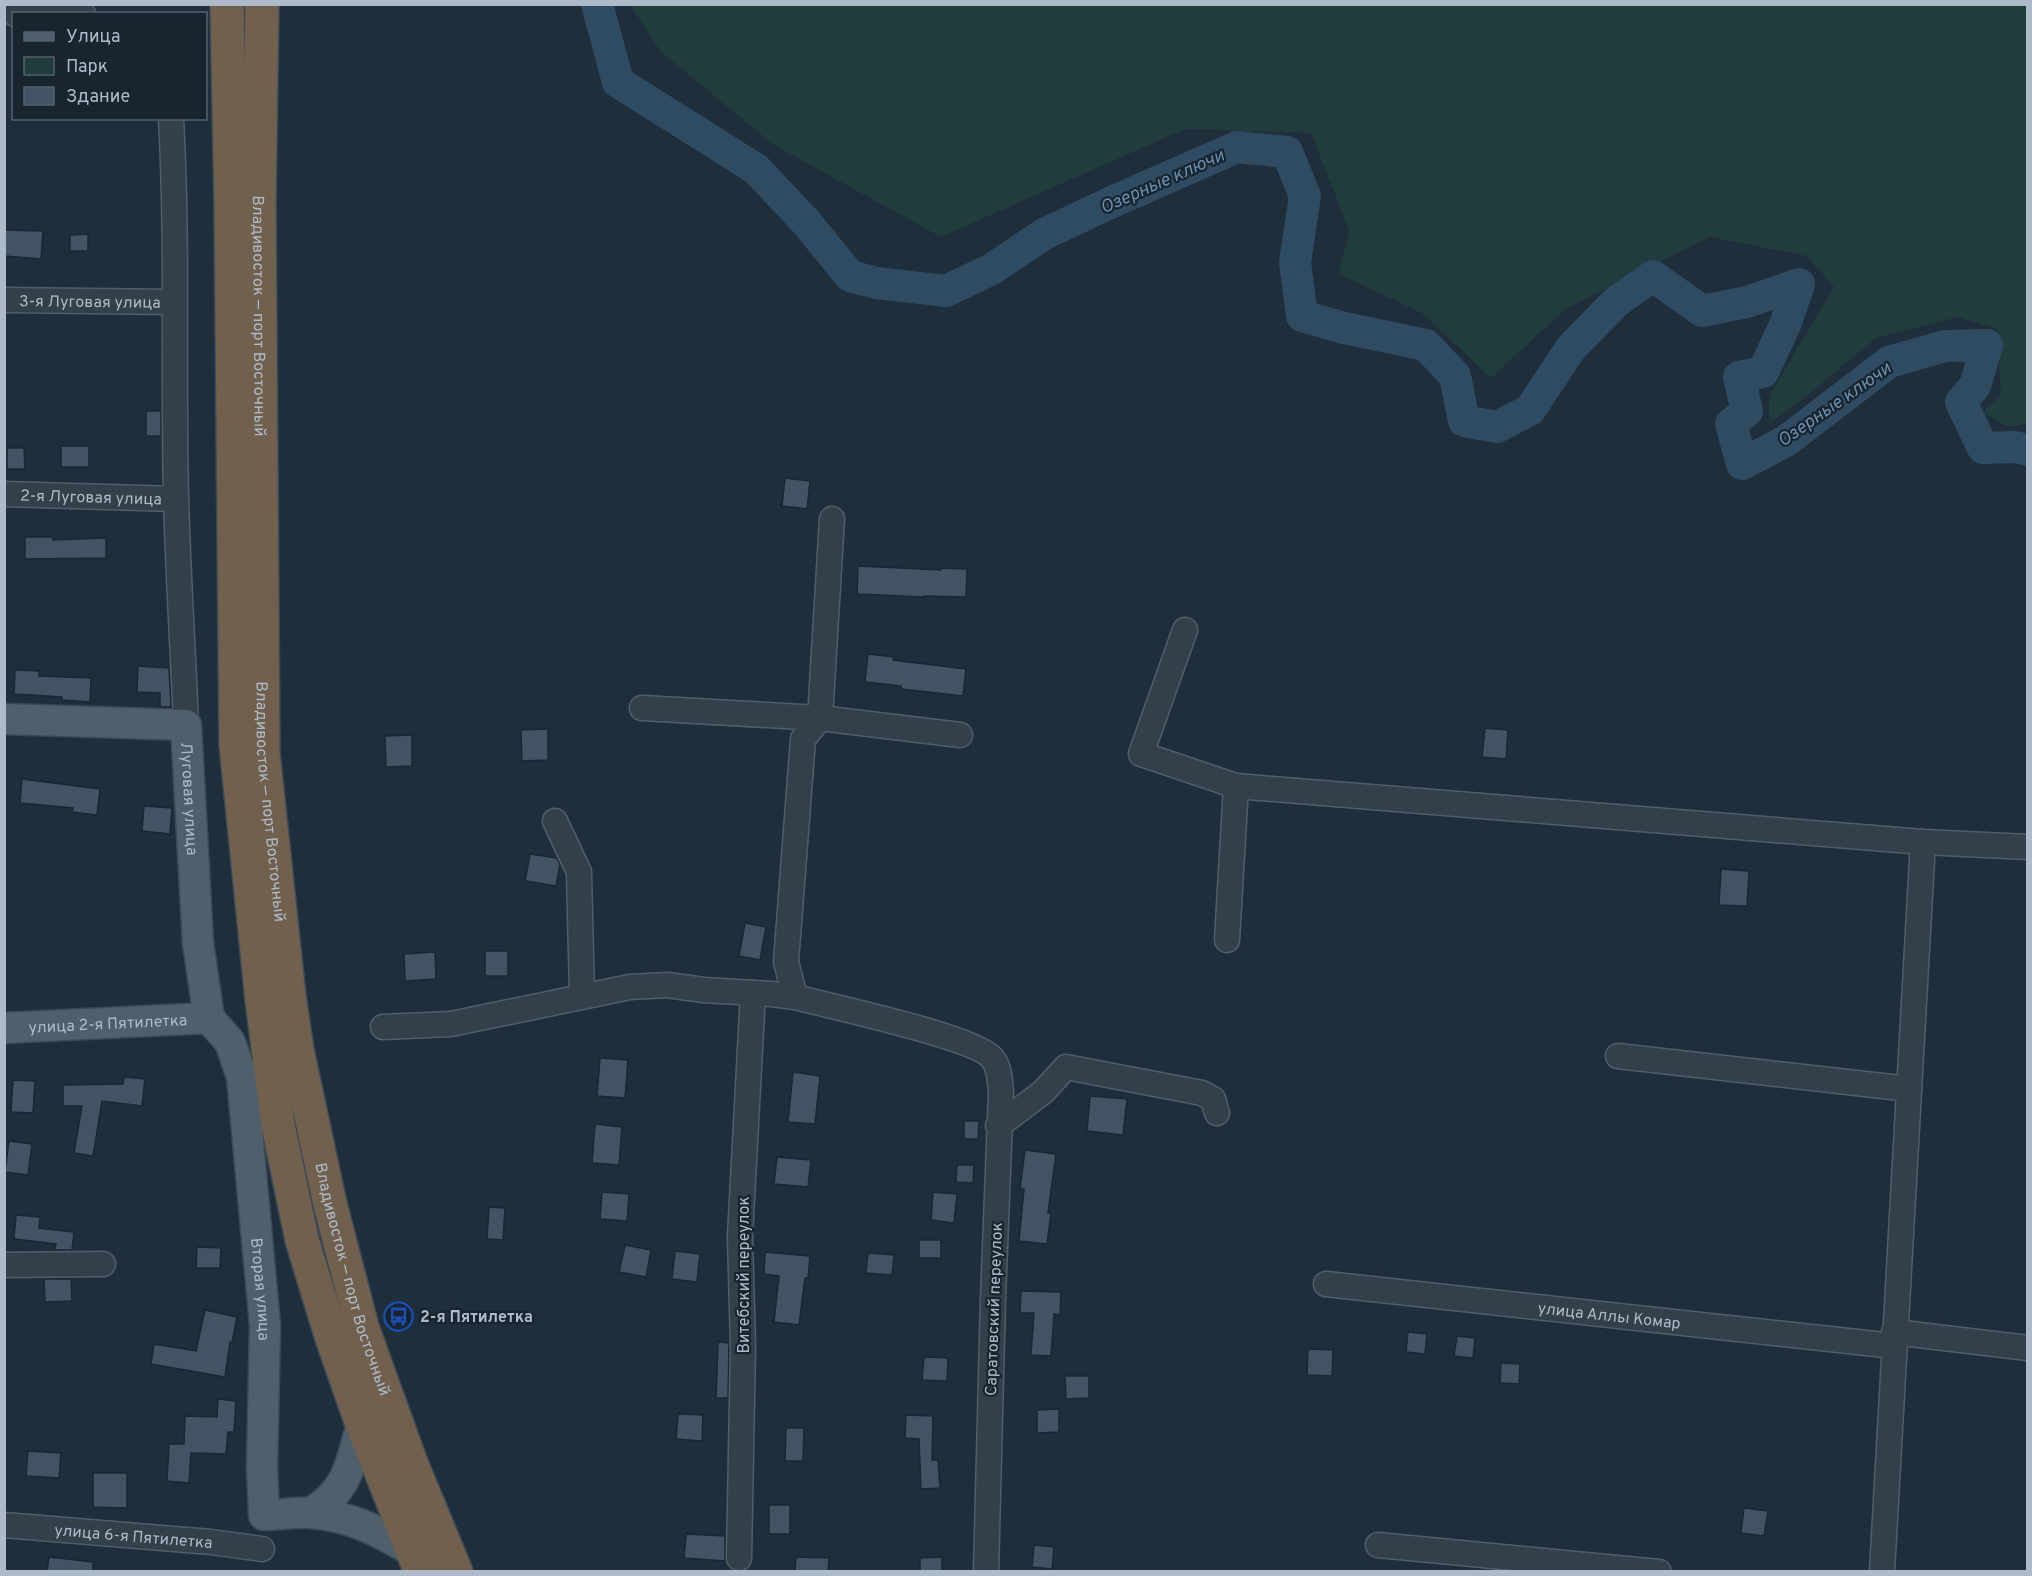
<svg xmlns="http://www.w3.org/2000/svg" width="2032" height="1576" font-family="Overpass,sans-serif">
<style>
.green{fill:#213c3c}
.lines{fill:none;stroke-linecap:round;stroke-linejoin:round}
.river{stroke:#2f4b62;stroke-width:32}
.building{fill:#425463;stroke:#1a2732;stroke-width:1.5}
.minor-casing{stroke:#505e69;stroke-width:27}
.major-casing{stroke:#3c4955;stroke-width:33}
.highway-casing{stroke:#3d4b56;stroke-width:36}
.minor{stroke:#33404b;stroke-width:24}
.major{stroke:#505f6c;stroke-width:30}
.highway{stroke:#72604f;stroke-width:33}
.labels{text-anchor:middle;stroke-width:4.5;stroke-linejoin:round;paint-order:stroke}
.street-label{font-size:16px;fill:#adbbc8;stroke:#182530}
.poi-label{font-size:16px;font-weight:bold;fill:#adbbc8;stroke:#182530;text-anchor:start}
.water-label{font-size:18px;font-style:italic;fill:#6a90af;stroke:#182530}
</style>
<rect width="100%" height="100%" fill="#1f2e3b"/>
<!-- green -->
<path class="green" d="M630 5H2027V424L2008 427 1983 412 2001 395 1997 329 1958 317 1876 338 1809 394 1769 424V396L1834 287 1807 256 1710 237 1567 308 1491 378 1422 313 1339 274 1349 230 1311 133 1185 129 941 237 774 145 661 52Z"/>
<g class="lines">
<!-- river -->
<path class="river" d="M597 4 618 82 756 169 806 222 850 276 876 283 946 291 992 269 1044 234 1112 202 1237 147 1287 152 1305 196 1295 262 1302 316 1344 328 1426 345 1455 376 1464 421 1497 427 1530 410 1571 348 1616 302 1653 276 1702 311 1747 302 1799 284 1785 325 1763 372 1739 377 1747 411 1731 424 1742 464 1786 441 1889 362 1945 346 1987 345 1975 386 1961 402 1983 448 2015 447 2028 450"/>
</g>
<!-- building -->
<path class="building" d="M4 230 43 231 41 259 4 256Z
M88 234V251H70V235Z
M146 411H161V436H146Z
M61 446H89V467H61Z
M7 448H24L25 469H7Z
M785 478 810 481 807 509 782 506Z
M25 537H52L53 540 106 538V558L25 559Z
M858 566 941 570V568L967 569 966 597 924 596V597L857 594Z
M868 654 894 657 893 660 966 669 963 696 901 689V686L865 682Z
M138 666 169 668 171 707H160V693L137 692Z
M15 670 39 671V676L91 678 90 702 62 700V697L14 694Z
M1485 728 1508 730 1506 759 1482 757Z
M548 729V760L522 761 521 730Z
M412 735V766L386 767 385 736Z
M22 779 100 789 97 815 72 812 73 808 20 803Z
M144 806 172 808 170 834 142 831Z
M530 854 557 858 560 865 556 886 525 881Z
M1721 869 1749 871 1747 906 1719 905Z
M745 923 766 927 760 960 739 956Z
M485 951H508V976H485Z
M435 952 436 979 405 981 404 954Z
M600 1058 628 1060 625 1098 597 1096Z
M793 1072 820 1076 815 1124 788 1122Z
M124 1077 145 1079 142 1106 102 1101 93 1156 74 1153 82 1106H63V1085L123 1084Z
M13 1080 35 1081 33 1113 11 1112Z
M1090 1096 1127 1099 1123 1135 1087 1131Z
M964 1121H979L978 1139H964Z
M595 1124 622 1127 619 1165 592 1163Z
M9 1141 32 1144 28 1175 5 1172Z
M1025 1150 1056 1154 1048 1213H1051L1047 1244 1019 1241 1024 1189H1020Z
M777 1157 811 1160 808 1187 774 1184Z
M957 1165H974L973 1183 956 1182Z
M602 1192 629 1194 627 1221 600 1219Z
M933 1192 957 1194 954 1223 931 1220Z
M489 1207 505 1208 503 1240 487 1239Z
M16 1215 40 1217 39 1228 74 1232 72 1250H55L56 1244 14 1239Z
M919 1240H941V1258H919Z
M625 1245 651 1250 646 1277 619 1272Z
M197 1247 221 1248 220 1268H196Z
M675 1251 700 1254 697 1282 672 1279Z
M765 1252 810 1256 808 1278H805L799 1325 774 1322 779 1276 764 1274Z
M868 1253 894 1255 892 1275 866 1273Z
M44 1279H71L72 1301 45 1302Z
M1021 1291 1061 1292 1060 1315 1054 1314 1051 1356 1031 1355 1034 1313H1020Z
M205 1310 237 1317 232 1343 230 1342 225 1377 151 1364 154 1344 196 1351Z
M1408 1332 1427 1334 1425 1354 1406 1352Z
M1457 1336 1475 1338 1473 1358 1454 1356Z
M718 1342 729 1343 728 1398H716Z
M1308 1349 1333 1350 1332 1376 1307 1375Z
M924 1357 948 1358 947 1381 922 1380Z
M1501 1363 1520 1364 1519 1384 1500 1383Z
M1065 1376H1089V1398L1066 1399Z
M218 1399 236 1401 234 1432H228L226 1454 191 1453 189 1483 167 1481 169 1444H184L185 1416 217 1417Z
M1059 1409V1432L1037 1433V1410Z
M678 1414 703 1415 702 1441 676 1439Z
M906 1415 933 1416 932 1460H938L940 1488 921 1489 919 1439 905 1438Z
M786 1428H804L803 1461H785Z
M28 1451 61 1453 59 1478 26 1476Z
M93 1473H127V1508L93 1507Z
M769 1505H790V1534H769Z
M1744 1508 1768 1511 1764 1536 1741 1533Z
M686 1534 725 1536V1561L684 1558Z
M1034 1545 1054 1547 1052 1569 1032 1567Z
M49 1557 93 1562V1572H47Z
M796 1557 829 1558 828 1572H795Z
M942 1557V1572H920V1558Z"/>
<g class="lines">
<defs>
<g id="minor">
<path d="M15 14 44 8 83 14"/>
<path d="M171 118C178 245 173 371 176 497 178 573 183 650 186 725"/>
<path id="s1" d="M4 300 174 302"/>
<path id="s2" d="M4 494 176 499"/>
<path d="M1185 630 1141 754 1236 786 1227 940"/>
<path d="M642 708 820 718 960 735"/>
<path d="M1236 786 1923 842 2028 847"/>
<path d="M555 821 579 872 582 996"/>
<path d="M795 997 786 962 803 739 820 718 832 519"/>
<path d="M383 1027 451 1024 630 987 667 985 704 990 772 994 795 997C829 1006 975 1037 992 1058 1000 1067 1000 1081 1001 1093L993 1299 986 1572"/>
<path d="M1618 1056 1909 1089"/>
<path d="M998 1126 1043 1092 1066 1067 1202 1093 1213 1099 1217 1113"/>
<path d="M4 1265 103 1264"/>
<path id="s3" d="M1326 1284 1894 1346"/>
<path d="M1894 1332 2028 1348"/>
<path id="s4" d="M4 1525 211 1542 262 1549"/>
<path d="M1378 1545 1659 1572"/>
<path d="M739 1558 743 1347 740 1236 753 993"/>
<path d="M1882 1572 1923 842"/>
</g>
<g id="major">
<path id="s5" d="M4 719 186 725 198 943 209 1018"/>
<path id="s6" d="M209 1018 230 1042 242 1077 265 1325 262 1467 264 1515C280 1515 296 1512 311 1513 350 1516 379 1531 412 1551"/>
<path id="s7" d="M4 1028 209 1018"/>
<path d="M311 1513C349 1489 350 1465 362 1424"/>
</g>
<g id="highway">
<path d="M227 4 231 204 236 745 262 1000 278 1125 302 1240 331 1335 362 1424 421 1572"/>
<path id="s8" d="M262 4 259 202 263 753 289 996 297 1050 330 1204 362 1327 411 1463 456 1572"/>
</g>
</defs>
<!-- minor casing -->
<use href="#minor" class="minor-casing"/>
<!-- major casing -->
<use href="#major" class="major-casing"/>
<!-- highway casing -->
<use href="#highway" class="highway-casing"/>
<!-- minor -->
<use href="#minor" class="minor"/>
<!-- major -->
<use href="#major" class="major"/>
<!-- highway -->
<use href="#highway" class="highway"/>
</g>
<!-- icons -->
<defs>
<symbol id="bus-ring" viewBox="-11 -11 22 22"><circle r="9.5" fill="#182530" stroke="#1a4fb4" stroke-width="1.5"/><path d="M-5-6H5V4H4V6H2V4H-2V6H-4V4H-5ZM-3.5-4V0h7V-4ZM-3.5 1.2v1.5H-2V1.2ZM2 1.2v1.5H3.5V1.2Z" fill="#1a4fb4"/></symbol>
</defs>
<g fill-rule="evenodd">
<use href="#bus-ring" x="382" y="1300" width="33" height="33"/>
</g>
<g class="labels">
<!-- street labels -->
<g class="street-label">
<text dy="6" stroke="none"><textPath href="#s1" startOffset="86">3-я Луговая улица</textPath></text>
<text dy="6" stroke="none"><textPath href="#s8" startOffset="312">Владивосток — порт Восточный</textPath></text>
<text dy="6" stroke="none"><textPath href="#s2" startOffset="87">2-я Луговая улица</textPath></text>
<text dy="6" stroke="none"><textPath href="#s5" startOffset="256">Луговая улица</textPath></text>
<text dy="6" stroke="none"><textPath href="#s8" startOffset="798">Владивосток — порт Восточный</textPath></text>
<text dy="6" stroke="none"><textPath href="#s7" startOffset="104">улица 2-я Пятилетка</textPath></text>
<text transform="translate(743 1275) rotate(-90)" y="6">Витебский переулок</text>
<text dy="6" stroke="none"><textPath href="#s8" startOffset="1284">Владивосток — порт Восточный</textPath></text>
<text dy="6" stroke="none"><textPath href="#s6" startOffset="282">Вторая улица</textPath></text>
<text transform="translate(993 1309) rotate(-88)" y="6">Саратовский переулок</text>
<text dy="6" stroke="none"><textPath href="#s3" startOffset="285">улица Аллы Комар</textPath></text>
<text dy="6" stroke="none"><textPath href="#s4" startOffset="130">улица 6-я Пятилетка</textPath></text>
</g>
<!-- poi labels -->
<g class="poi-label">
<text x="420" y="1322">2-я Пятилетка</text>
</g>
<!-- water labels -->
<g class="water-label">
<text transform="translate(1162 181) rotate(-24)" y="6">Озерные ключи</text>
<text transform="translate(1834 404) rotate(-35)" y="6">Озерные ключи</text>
</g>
</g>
<!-- border -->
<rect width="2032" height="1576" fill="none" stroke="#adbbc8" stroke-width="12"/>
<!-- legend -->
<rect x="12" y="12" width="195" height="108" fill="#182530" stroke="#54616d" stroke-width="1.5"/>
<rect x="24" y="32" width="30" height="9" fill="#505f6c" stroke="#54616d" stroke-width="1.5"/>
<text x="66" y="42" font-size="18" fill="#adbbc8">Улица</text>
<rect x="24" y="57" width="30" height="18" fill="#213c3c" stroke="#54616d" stroke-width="1.5"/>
<text x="66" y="72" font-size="18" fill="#adbbc8">Парк</text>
<rect x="24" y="87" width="30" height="18" fill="#425463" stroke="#54616d" stroke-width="1.5"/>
<text x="66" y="102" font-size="18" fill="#adbbc8">Здание</text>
</svg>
